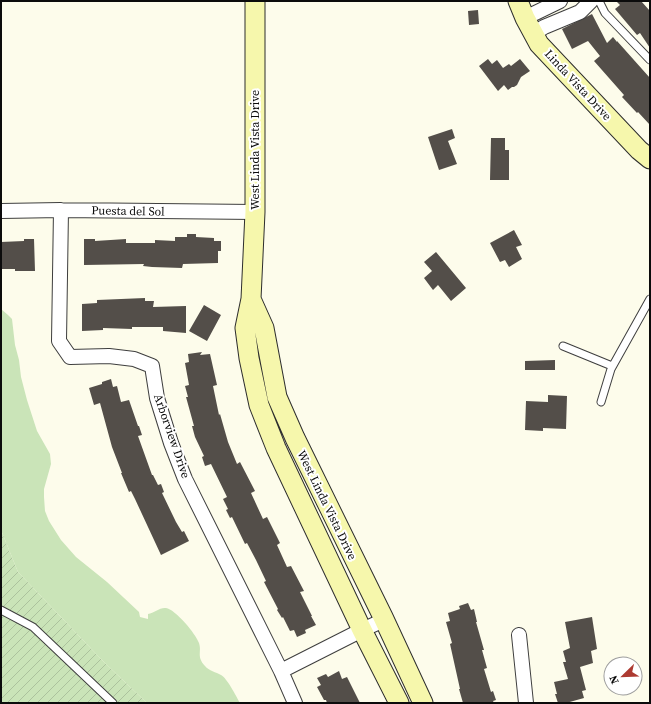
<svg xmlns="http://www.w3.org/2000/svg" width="651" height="704" font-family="'Source Serif 4',serif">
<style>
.grass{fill:#cae4b8}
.garden{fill:url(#garden-furrows)}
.building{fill:#534e49}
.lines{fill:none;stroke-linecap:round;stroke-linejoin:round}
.lane-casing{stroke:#3e3e3e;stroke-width:9}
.street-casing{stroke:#3e3e3e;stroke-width:16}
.secondary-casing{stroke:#2d2d2d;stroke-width:21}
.lane{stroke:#fff;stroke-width:7}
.street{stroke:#fff;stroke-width:14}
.secondary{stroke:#f6f7ac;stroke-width:19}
.labels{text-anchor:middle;stroke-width:4;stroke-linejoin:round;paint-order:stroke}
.street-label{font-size:12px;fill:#0b0b0b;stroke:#fff}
</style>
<defs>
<pattern id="garden-furrows" width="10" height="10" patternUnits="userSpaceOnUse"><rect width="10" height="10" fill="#cae4b8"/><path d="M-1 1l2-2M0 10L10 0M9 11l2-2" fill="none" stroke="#acc29d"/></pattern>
</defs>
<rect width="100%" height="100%" fill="#fdfceb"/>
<!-- grass -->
<path class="grass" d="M1 309 8 315 12 319 15 345 19 360 21 377 27 400 37 431 50 454 51 464 44 489V497L45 511 49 521 61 540 76 557 107 582 139 612 140 617 148 619V614C154 613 160 607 166 608 175 609 196 634 199 643 202 652 196 656 205 666 209 671 216 672 221 675 227 678 236 696 240 703H147L103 661 18 572 1 530Z"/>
<!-- garden -->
<path class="garden" d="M1 530 18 572 103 661 147 703H1Z"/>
<!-- building -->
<path class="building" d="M616 1H641L650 11V48L640 33 637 35 615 9 620 5Z
M478 10 479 24 469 25 468 11Z
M592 14 607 43 613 37 617 42V41L650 78V125L638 112 637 113 622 97 624 95 594 61 600 56 588 41 572 49 562 29Z
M488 59 492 64 497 60 503 68 509 64 511 66 520 59 530 71 521 77 517 85 514 87H512L508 90 504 85 498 91 479 66Z
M452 129 455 138 448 141 457 164 439 170 428 137Z
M491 138H505V150H509V180H490Z
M514 230 522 245 516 247 522 259 509 267 505 260 500 262 490 243Z
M187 234H196V237L214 238V241H221V251H218V263L183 264 182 268 152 267 143 266 144 264 84 265V239H95V241L126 239V243H155V240L175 241V237H187Z
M24 239H34L35 271H15V269H1V242L24 241Z
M436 252 466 288 451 301 438 285 433 290 424 278 432 271 424 262Z
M145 298V301H154L153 307 186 306V333L163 331V327H132V329L103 328V330L82 331V304L97 303V300Z
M204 305 221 315 207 341 189 331Z
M202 352 200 355 210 354 217 385 213 386 219 415 220 414 228 442 237 464 240 462 255 491 251 493 263 519 267 517 280 543 277 545 287 567 291 566 304 591 300 592 312 616H311L316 625 305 630 306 633 297 637 294 630 290 631 283 617 282 618 277 610 278 609 264 582 266 581 256 560 247 543 245 544 232 517 230 518 226 510 228 509 223 499 227 497 211 464 205 466 202 457 204 456 195 437 192 426H194L186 397H188L185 386 189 385 185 363 189 362 188 354Z
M555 360V370H525V361Z
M111 379 113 387 117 386 121 402 129 400 138 426H139L142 435 138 436 152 475H153L158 485 161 484 164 492 162 493 176 522 182 532 184 531 189 541 161 555 135 499 131 491 129 492 121 473H122L112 447 100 403 94 405 89 388 102 384V382Z
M548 395 567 396 566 429 543 428V431L525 430 526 401 548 402Z
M468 603 471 610 474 609 477 622H476L484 650H482L487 668 484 669 491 692 493 691 496 700 493 701 494 703H463L459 689H460L450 644 452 643 446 622 450 621 448 613 460 609 459 606Z
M592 617 597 649 591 651 593 663 580 667 586 690 582 691 584 698 566 703H558L555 694H557L554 682 568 679 563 662H566L563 651 570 648 565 622Z
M339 671 342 679 347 677 360 703H327L326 700H324L317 687 321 685 317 678 326 674 328 677Z"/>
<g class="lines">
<defs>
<path id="lane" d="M599 1 605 13 650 60
M563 346 612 366
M601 402 611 369 650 299
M1 610 33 627 113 703"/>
<path id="street" d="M525 18 560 1
M533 34 544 27 580 12 591 1
M61 210 59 341 70 357 109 356 134 359 152 366 157 398 171 443 185 479 281 671 295 703
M1 211 61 210 255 212
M519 635 526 703
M281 671 362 630 384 620"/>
<path id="secondary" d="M255 1V212L251 299 245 328 249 358 259 405 276 448 362 630 399 703
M518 1 525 18 539 44 639 150 650 159
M251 299 264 328 277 397 295 438 383 617 423 703"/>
</defs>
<!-- lane casing -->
<use href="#lane" class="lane-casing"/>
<!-- street casing -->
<use href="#street" class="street-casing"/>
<!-- secondary casing -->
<use href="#secondary" class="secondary-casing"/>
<!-- lane -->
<use href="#lane" class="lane"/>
<!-- street -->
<use href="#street" class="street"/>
<!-- secondary -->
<use href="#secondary" class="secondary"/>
</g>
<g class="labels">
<!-- street labels -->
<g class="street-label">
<text transform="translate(578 85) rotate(47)" y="4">Linda Vista Drive</text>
<text transform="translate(255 150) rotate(-90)" y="4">West Linda Vista Drive</text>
<text transform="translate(128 211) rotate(1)" y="4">Puesta del Sol</text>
<text transform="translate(172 436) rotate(71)" y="4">Arborview Drive</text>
<text transform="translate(327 505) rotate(64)" y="4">West Linda Vista Drive</text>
</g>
</g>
<!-- border -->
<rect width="651" height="704" fill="none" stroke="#0b0b0b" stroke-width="4"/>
<!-- north arrow -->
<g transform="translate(623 676) rotate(247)"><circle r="19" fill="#ffffff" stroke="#9d9d9d"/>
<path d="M0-3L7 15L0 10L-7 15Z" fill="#ad3a31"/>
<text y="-6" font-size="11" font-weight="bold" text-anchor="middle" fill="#0b0b0b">N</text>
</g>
</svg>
